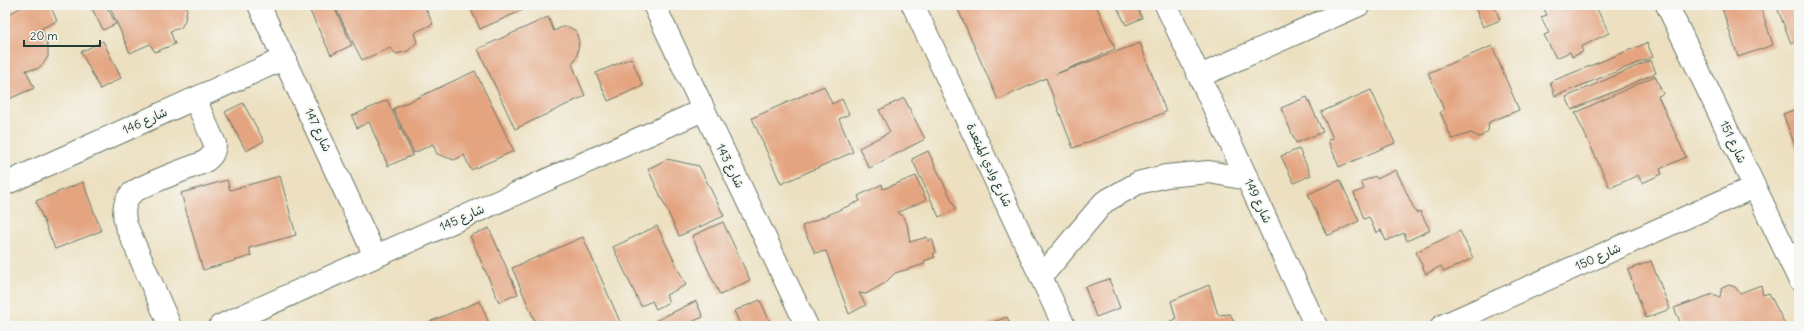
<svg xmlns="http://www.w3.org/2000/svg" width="1804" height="331" font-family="Delius,'Playpen Sans Arabic',sans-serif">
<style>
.building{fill:#e4a480}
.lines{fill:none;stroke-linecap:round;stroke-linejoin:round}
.minor-casing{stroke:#677665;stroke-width:24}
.minor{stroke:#fff;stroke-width:22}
.labels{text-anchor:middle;stroke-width:4;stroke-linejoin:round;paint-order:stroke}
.street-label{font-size:12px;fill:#1f3d34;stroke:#f6f6f2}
</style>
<rect width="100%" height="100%" fill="#f6f6f2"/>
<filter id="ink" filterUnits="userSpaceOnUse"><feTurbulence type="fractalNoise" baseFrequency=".025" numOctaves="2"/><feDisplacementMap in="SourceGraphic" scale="8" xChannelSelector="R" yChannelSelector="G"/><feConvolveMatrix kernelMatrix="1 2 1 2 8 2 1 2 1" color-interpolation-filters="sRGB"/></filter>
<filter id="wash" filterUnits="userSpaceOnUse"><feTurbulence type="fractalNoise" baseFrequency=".012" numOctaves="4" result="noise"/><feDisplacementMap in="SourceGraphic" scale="16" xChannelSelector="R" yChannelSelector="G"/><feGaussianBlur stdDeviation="0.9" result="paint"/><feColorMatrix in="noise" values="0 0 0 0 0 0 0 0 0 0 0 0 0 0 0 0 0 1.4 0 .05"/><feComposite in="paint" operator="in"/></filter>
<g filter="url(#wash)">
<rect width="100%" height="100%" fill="#ece0c0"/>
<g id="blocks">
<!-- building -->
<path class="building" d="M26 5H50L57 21 42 28 48 48V57L43 64 37 69 26 70 34 88 9 99 5 90V16Z
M90 5H106L116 24 103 30Z
M109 5H185L187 9 185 20 181 28 170 31 175 44 155 52 150 44 130 53Z
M307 5H333L352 45 331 55Z
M334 5H424L433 24 414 33 417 42 408 51 396 54 390 48 362 60Z
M469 5H521L523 10 480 29Z
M956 5H1096L1115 49 1056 74 1140 43 1166 112 1073 148 1046 78 998 100Z
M1116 5H1136L1142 18 1126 25Z
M1474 5H1494L1500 20 1483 27Z
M1542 5H1595L1609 33 1581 47 1583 52 1572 57 1570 52 1556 58 1544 35 1549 33 1541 17 1547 15Z
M1721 5H1760L1773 45 1738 57Z
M1776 5H1799V40L1791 43Z
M548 17 554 31 562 27H569L576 31 579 42 577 56 572 64 585 96 515 129 478 49Z
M103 41 121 78 100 89 81 52Z
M1647 43 1653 57 1555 96 1550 82Z
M1492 46 1519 110 1489 122 1488 131 1482 136 1479 137 1471 133 1452 139 1440 112 1444 110 1428 73Z
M631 58 643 86 608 101 596 73Z
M1651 60 1656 73 1572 110 1566 97Z
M475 71 514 151 471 170 464 155 454 160 437 154 433 144 414 153 393 109Z
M1655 76 1663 94 1658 96 1686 157 1660 169 1662 174 1642 183 1638 175 1610 188 1575 113Z
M824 86 832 104 842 99 849 114 839 119 853 152 781 184 752 118Z
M1371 90 1395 143 1339 167 1328 140 1333 138 1321 112Z
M1307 97 1323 132 1296 143 1281 108Z
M904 98 925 139 869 168 859 148 890 132 879 110Z
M387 100 413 155 388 166 369 122 357 128 352 116Z
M243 103 264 141 246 151 225 112Z
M1799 108V156L1783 114Z
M1299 149 1311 175 1294 183 1281 156Z
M928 151 956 209 939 217 912 159Z
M667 159 699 166 724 216 679 236 648 169Z
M1396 170 1416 213 1420 211 1430 230 1407 241 1404 233 1386 241 1381 230 1376 233 1369 217 1364 219 1354 193 1364 189 1361 182 1375 176 1377 179Z
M280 176 296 235 249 248 251 256 203 270 181 193 227 180 230 190Z
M916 176 926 200 898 212 903 217 907 224 910 242 927 237 928 241 932 239 936 252 933 254 935 257 924 261 925 264 895 273 885 283 866 294 859 293 866 305 849 314 826 251 815 253 802 226 860 201 858 196 882 184 883 189Z
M1340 180 1359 221 1327 236 1308 194Z
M83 182 101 231 55 249 36 201Z
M723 222 750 280 720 295 692 236Z
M657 226 686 285 666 295 669 302 656 309 652 301 641 306 613 247Z
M489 228 518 294 499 302 470 236Z
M1460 231 1473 258 1444 272 1441 266 1426 274 1416 252Z
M583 237 621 324 617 326H537L512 268Z
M1651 261 1670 309 1646 318 1628 270Z
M1109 279 1120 308 1096 317 1085 287Z
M1209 285 1218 315 1230 314 1234 321 1232 326H1158L1176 319 1171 301Z
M1729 285 1735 287 1740 293 1761 285 1763 295 1769 293 1786 326H1682L1674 308 1713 294 1720 297 1722 288Z
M760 300 772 326H741L734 311Z
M480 301 490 326H419Z
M696 301 703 317 683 326H645Z
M1007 317 1011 326H989L988 324Z"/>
</g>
</g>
<g filter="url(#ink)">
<use href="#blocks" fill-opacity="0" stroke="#677665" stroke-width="1"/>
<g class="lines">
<defs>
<path id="minor" d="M259 5 375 256
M654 5 807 326
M913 5 1064 326
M1166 5 1316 326
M1667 5 1799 279
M1200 76 1359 5
M5 184 285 58
M1041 277 1104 202 1138 183 1166 176 1209 172 1248 179
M170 326 126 225C123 214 123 204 130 195 138 186 190 168 204 162 212 157 214 153 215 144L195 99
M220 326 703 110
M1442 326 1754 187"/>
</defs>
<!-- minor casing -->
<use href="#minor" class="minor-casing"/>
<!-- minor -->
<use href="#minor" class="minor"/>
</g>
</g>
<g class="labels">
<!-- street labels -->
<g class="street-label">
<text transform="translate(145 121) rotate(-24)" y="4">شارع 146</text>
<text transform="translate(318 130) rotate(65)" y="4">شارع 147</text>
<text transform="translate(1733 142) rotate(65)" y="4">شارع 151</text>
<text transform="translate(989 165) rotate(65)" y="4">شارع وادي المبتعدة</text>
<text transform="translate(730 166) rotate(64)" y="4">شارع 143</text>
<text transform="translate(1258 201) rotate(65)" y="4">شارع 149</text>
<text transform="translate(462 218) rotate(-24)" y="4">شارع 145</text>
<text transform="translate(1598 257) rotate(-24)" y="4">شارع 150</text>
</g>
</g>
<!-- margin -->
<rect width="1804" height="331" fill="none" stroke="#f6f6f2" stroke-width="20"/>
<!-- scale -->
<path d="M24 40v6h76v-6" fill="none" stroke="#1f3d34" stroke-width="2"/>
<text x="30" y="40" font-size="12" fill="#1f3d34" stroke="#f6f6f2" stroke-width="3" paint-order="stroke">20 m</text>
</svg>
